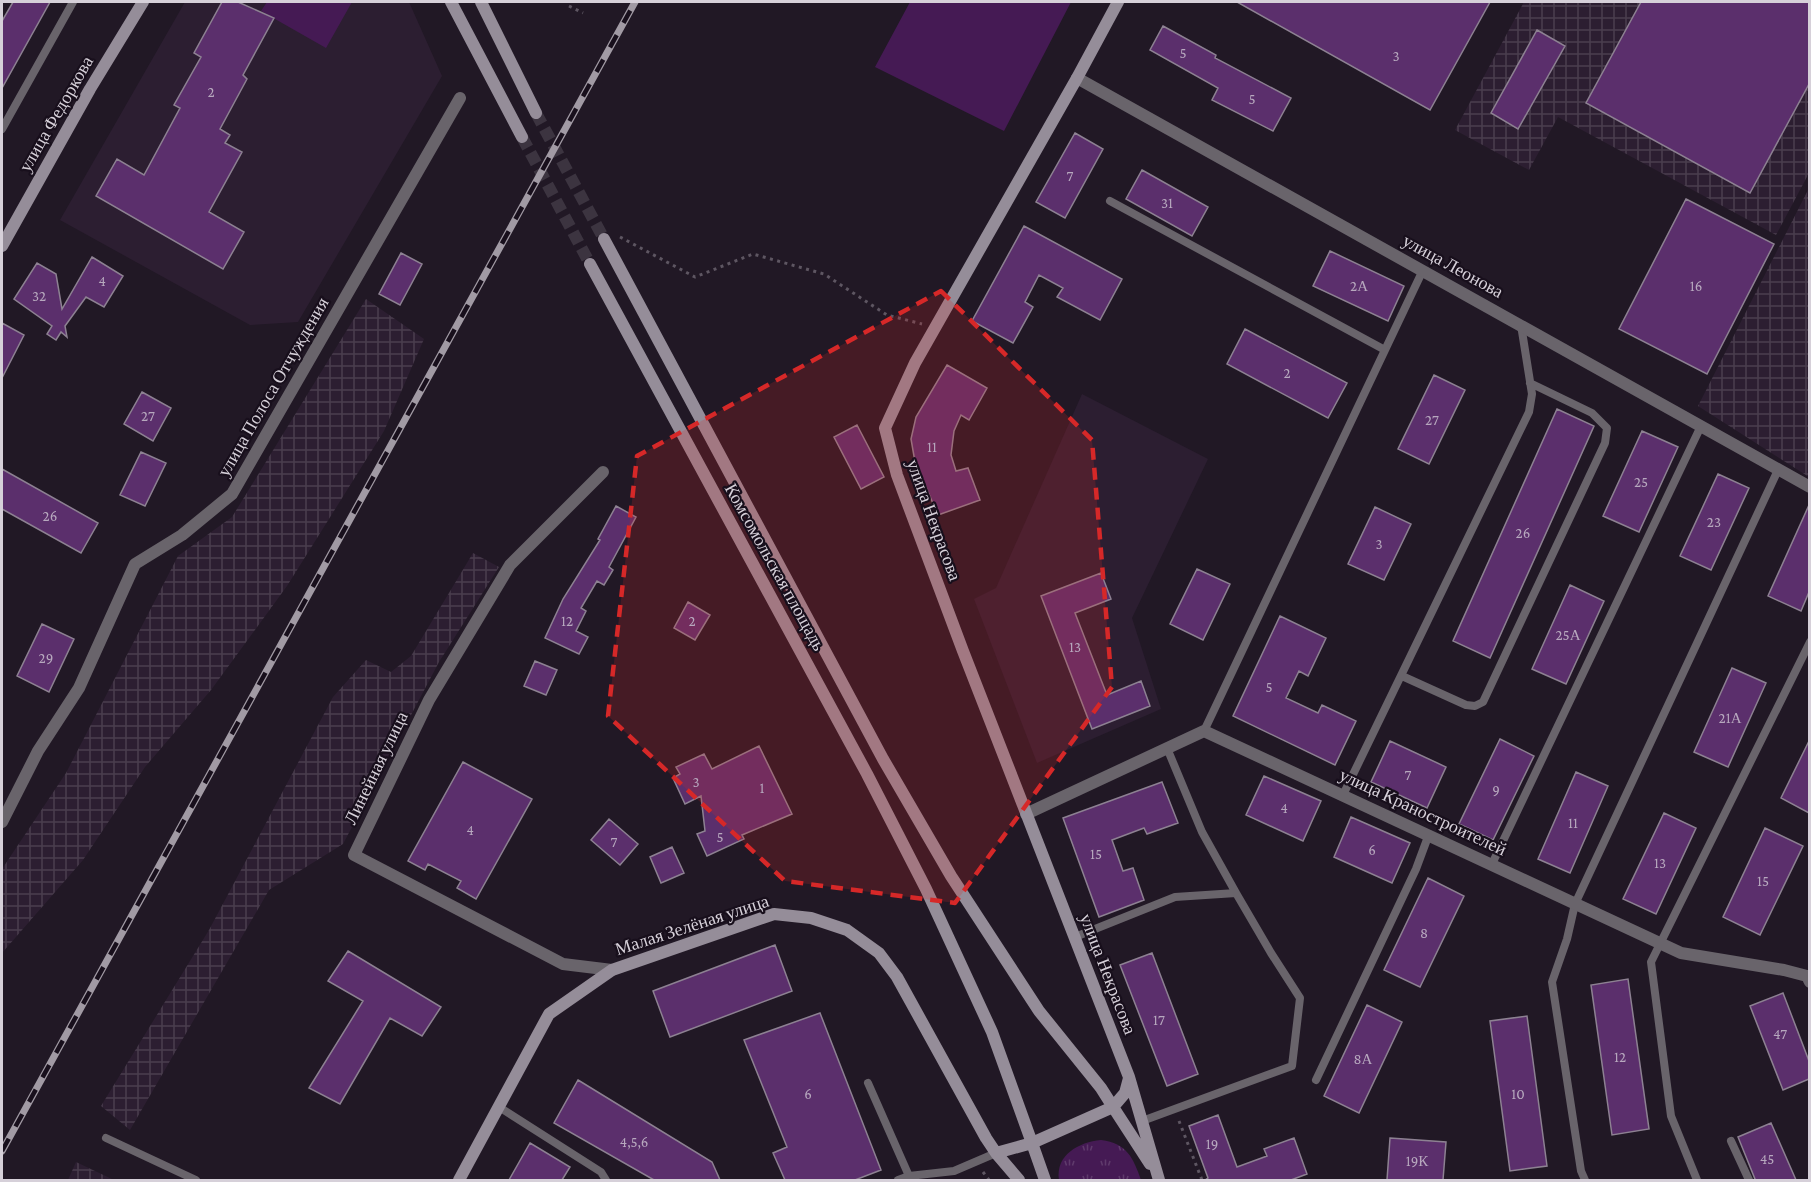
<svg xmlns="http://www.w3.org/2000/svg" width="1811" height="1182" font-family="'Crimson Pro',serif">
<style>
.built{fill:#2c1e31}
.industrial{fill:url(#industrial-grid)}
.grass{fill:url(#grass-tufts)}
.garden{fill:#451a54}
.building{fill:#5b2f6c;stroke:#8d8192;stroke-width:1.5}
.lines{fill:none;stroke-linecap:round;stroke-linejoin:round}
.secondary-tunnel{stroke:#3c3440;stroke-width:12;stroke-dasharray:12 6;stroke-linecap:butt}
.path{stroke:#5e5662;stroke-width:3;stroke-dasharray:3 4.5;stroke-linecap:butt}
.lane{stroke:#69646b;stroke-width:8}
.street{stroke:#69646b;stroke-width:12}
.secondary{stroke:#958d99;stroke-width:12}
.rail-casing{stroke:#a19aa4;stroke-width:7}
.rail{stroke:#180f1c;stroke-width:4.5;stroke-dasharray:14;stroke-linecap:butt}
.marked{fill:#d62828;fill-opacity:0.2;stroke:#d62828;stroke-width:4.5;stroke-dasharray:12 8;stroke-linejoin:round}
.labels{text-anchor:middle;stroke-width:4.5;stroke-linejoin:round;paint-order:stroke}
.number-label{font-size:15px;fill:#b7a8be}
.street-label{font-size:18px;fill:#d6d0d9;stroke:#180f1c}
</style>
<defs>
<pattern id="industrial-grid" width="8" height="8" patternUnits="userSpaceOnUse" patternTransform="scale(1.5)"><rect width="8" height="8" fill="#2c1e31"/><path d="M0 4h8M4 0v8" fill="none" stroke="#4a3e4e"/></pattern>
<pattern id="grass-tufts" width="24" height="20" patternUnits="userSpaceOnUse" patternTransform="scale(1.5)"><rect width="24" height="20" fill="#451a54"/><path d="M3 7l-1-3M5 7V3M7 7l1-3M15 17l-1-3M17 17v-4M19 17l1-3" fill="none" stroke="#5f3a6c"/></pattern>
</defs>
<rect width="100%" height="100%" fill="#211825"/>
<!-- built -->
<path class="built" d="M185 2H409L442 76 298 322 250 325 60 220Z
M1082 394 1208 459 1132 618 1161 709 1037 763 974 599 996 588Z"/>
<!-- industrial -->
<path class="industrial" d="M1524 2H1809V173L1776 235 1558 117 1529 170 1455 130Z
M1809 188V477L1698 406Z
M366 299 424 339 384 431 287 586 211 690 145 767 83 860 2 953V869L66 773 178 556 232 517Z
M473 553 499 567 439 662 343 844 269 890 130 1130 101 1106 209 930 333 697 366 660 391 672 411 656Z
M76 1162 114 1180H68Z"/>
<!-- grass -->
<path class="grass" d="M1101 1140C1127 1143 1133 1158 1141 1180H1059C1055 1155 1079 1142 1101 1140Z"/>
<!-- garden -->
<path class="garden" d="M267 2H352L326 48 261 11Z
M910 2H1071L1004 131 875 67Z"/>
<!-- building -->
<path class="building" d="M13 2H50L2 88V21Z
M222 2H238L274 18 243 75 247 79 220 129 230 135 225 143 242 152 209 212 244 232 223 269 96 196 117 159 144 175 180 108 174 105 201 57 194 53Z
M1237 2H1490L1430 110Z
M1641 2H1809V84L1750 193 1586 103Z
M1163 26 1216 55 1215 58 1291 98 1273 131 1212 100 1218 88 1150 50Z
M1537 30 1565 46 1518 129 1491 113Z
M1075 133 1103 149 1065 218 1036 202Z
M1142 170 1208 207 1192 236 1126 199Z
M1686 199 1774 244 1707 374 1619 329Z
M1024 226 1122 279 1100 320 1057 297 1063 288 1039 275 1025 302 1033 307 1013 343 972 321Z
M1330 251 1404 286 1388 321 1313 286Z
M401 253 422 264 400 305 379 294Z
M92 257 123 276 104 307 86 297 65 326 67 337 61 332 56 340 47 334 52 326 14 299 37 263 56 274 62 309Z
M2 323 24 335 2 378Z
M1245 329 1347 383 1328 418 1227 364Z
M947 365 987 388 969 420 961 415 954 431 951 455 956 471 968 468 980 500 938 515 915 462 911 439 916 417Z
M1434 375 1465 390 1429 464 1398 449Z
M142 392 171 408 153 441 124 424Z
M1557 409 1594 426 1490 658 1453 641Z
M857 425 884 477 861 489 834 437Z
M1642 431 1678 447 1639 532 1603 516Z
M141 452 166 463 145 506 120 495Z
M2 469 98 523 81 553 2 509Z
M1718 474 1749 488 1711 570 1680 556Z
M1809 505V592L1801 611 1768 596Z
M616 506 636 517 609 567 613 570 604 585 597 581 581 608 586 611 576 631 588 637 579 654 545 638 563 599 600 540 598 539Z
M1375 507 1411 524 1384 580 1348 564Z
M1197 569 1230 584 1203 640 1170 624Z
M1101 573 1111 599 1075 613 1107 695 1141 681 1150 706 1092 729 1041 596Z
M1570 585 1604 601 1566 684 1532 669Z
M688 602 710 615 695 640 674 628Z
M1280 616 1326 638 1308 676 1299 671 1286 698 1318 713 1322 705 1356 721 1335 765 1233 716Z
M42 624 74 639 49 692 17 676Z
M535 661 557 670 546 695 524 686Z
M1732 668 1766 683 1728 767 1694 752Z
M1500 739 1534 756 1493 840 1459 824Z
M1390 741 1446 767 1427 808 1371 782Z
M1809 741V813L1781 798Z
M759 746 792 814 742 835 744 839 707 856 697 834 705 831 701 796 685 804 673 778 680 774 676 767 704 754 712 769Z
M463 762 532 799 476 899 457 888 461 881 428 864 425 870 408 861Z
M1576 772 1608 786 1570 873 1538 859Z
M1264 776 1321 801 1303 841 1246 815Z
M1162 782 1178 823 1147 834 1144 828 1112 840 1123 871 1133 868 1144 900 1099 917 1063 818Z
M1664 813 1696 828 1656 914 1623 899Z
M1351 817 1410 843 1392 883 1334 857Z
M609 819 638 844 620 865 591 840Z
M1765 828 1803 846 1760 935 1723 917Z
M672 847 684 873 661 883 650 857Z
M1428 878 1464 896 1420 987 1384 970Z
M775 945 792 991 670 1037 653 991Z
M348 951 441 1007 422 1036 390 1018 340 1104 309 1088 363 1001 328 981Z
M1152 953 1198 1074 1167 1086 1120 965Z
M1628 979 1649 1129 1612 1135 1591 985Z
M1783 993 1809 1061V1079L1783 1090 1750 1006Z
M1367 1005 1402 1022 1359 1113 1324 1096Z
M820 1013 881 1170 855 1180H785L773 1153 787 1147 744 1040Z
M1527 1016 1547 1166 1510 1171 1490 1021Z
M578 1080 712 1162 720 1180H654L554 1123Z
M1218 1115 1237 1167 1267 1156 1264 1149 1294 1138 1307 1174 1291 1180H1205L1208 1178 1189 1126Z
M1771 1123 1796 1180H1756L1755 1179 1738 1137Z
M1390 1138 1446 1142 1443 1180H1387Z
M530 1143 570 1167 562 1180H509Z"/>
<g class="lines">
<!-- secondary-tunnel -->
<path class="secondary-tunnel" d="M536 113 604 239
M522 137 590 264"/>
<!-- path -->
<path class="path" d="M569 6 583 13
M620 237 695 277 753 254 824 274 887 315 922 324
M1179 1121 1202 1180
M983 1172 989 1180"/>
<!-- lane -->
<path class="lane" d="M2 129 73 2
M1110 201 1385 350
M1402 676 1466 705 1475 706 1483 702 1605 443 1607 428 1592 413 1530 383
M1204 731 1423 270
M1343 795 1529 412 1532 394 1521 325
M1492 864 1701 426
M1075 937 1175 897 1236 893 1202 832 1167 748
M1316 1080 1416 869 1429 834
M868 1083 909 1176
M499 1107 601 1172 606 1180
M1142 1121 1292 1066 1300 998 1271 953 1236 893
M106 1138 196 1180
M1731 1141 1749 1180
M898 1180 909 1176 954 1171 996 1153
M1585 1180 1581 1171 1552 982 1567 939 1575 904 1778 470
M1697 1180 1671 1116 1651 962 1810 642"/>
<!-- street -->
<path class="street" d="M1077 78 1810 487
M603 472 510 565 429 700 354 855 563 964 612 970
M1026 814 1204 731 1681 953 1784 970 1807 976 1810 982
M2 822 38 751 79 688 135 564 182 535 232 494 460 98"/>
<!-- secondary -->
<path class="secondary" d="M451 2 522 137
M481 2 536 113
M1118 2 1077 78 915 363 885 428 897 475 963 651 1129 1077 1159 1180
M604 239 883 759 951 876 1039 1011 1101 1088 1113 1107 1125 1093 1129 1078
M2 246 90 89 143 2
M590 264 867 774 926 889 992 1032 1032 1143 996 1153
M459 1180 549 1014 612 970 774 914 811 918 847 930 879 953 897 977 986 1138 996 1153 1019 1180
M1045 1180 1032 1143 1113 1107 1150 1164"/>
<defs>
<path id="rail" d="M2 1151 635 2"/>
</defs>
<!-- rail casing -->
<use href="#rail" class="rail-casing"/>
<!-- rail -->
<use href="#rail" class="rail"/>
</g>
<!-- marked area -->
<path class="marked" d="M941 291 1092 440 1112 687 955 903 785 881 608 716 637 456Z"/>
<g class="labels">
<!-- number labels -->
<g class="number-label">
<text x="1183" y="58">5</text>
<text x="1396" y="61">3</text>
<text x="211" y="97">2</text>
<text x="1252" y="104">5</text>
<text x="1070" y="181">7</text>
<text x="1167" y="208">31</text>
<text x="102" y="286">4</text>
<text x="1359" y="291">2А</text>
<text x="1696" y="291">16</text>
<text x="39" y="301">32</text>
<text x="1287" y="378">2</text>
<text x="148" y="421">27</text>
<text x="1432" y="425">27</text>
<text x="932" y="452">11</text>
<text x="1641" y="487">25</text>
<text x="50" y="521">26</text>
<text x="1714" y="527">23</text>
<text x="1523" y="538">26</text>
<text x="1379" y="549">3</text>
<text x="567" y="626">12</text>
<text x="692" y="626">2</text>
<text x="1568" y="640">25А</text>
<text x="1075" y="652">13</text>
<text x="46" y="663">29</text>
<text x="1269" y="692">5</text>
<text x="1730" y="723">21А</text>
<text x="1408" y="780">7</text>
<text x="696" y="787">3</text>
<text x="762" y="793">1</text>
<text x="1496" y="795">9</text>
<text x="1284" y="813">4</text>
<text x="1573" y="828">11</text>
<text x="470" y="835">4</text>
<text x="720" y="842">5</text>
<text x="614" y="847">7</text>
<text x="1372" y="855">6</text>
<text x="1096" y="859">15</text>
<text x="1660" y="868">13</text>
<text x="1763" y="886">15</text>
<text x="1424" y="938">8</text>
<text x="1159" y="1025">17</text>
<text x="1780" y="1039">47</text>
<text x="1620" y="1062">12</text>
<text x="1363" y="1064">8А</text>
<text x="808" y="1099">6</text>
<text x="1518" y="1099">10</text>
<text x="634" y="1147">4,5,6</text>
<text x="1212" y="1149">19</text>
<text x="1767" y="1164">45</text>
<text x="1417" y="1166">19К</text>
</g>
<!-- street labels -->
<g class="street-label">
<text transform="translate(56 114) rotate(-60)" y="6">улица Федоркова</text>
<text transform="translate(1453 266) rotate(29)" y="6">улица Леонова</text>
<text transform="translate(273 387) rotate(-60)" y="6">улица Полоса Отчуждения</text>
<text transform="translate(934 520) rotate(70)" y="6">улица Некрасова</text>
<text transform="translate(775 567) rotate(61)" y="6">Комсомольская площадь</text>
<text transform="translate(376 768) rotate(-64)" y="6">Линейная улица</text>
<text transform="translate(1423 812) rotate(25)" y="6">улица Краностроителей</text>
<text transform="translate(692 925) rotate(-18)" y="6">Малая Зелёная улица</text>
<text transform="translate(1108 974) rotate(69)" y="6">улица Некрасова</text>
</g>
</g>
<!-- border -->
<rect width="1811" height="1182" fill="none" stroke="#d6d0d9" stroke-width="6"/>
</svg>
